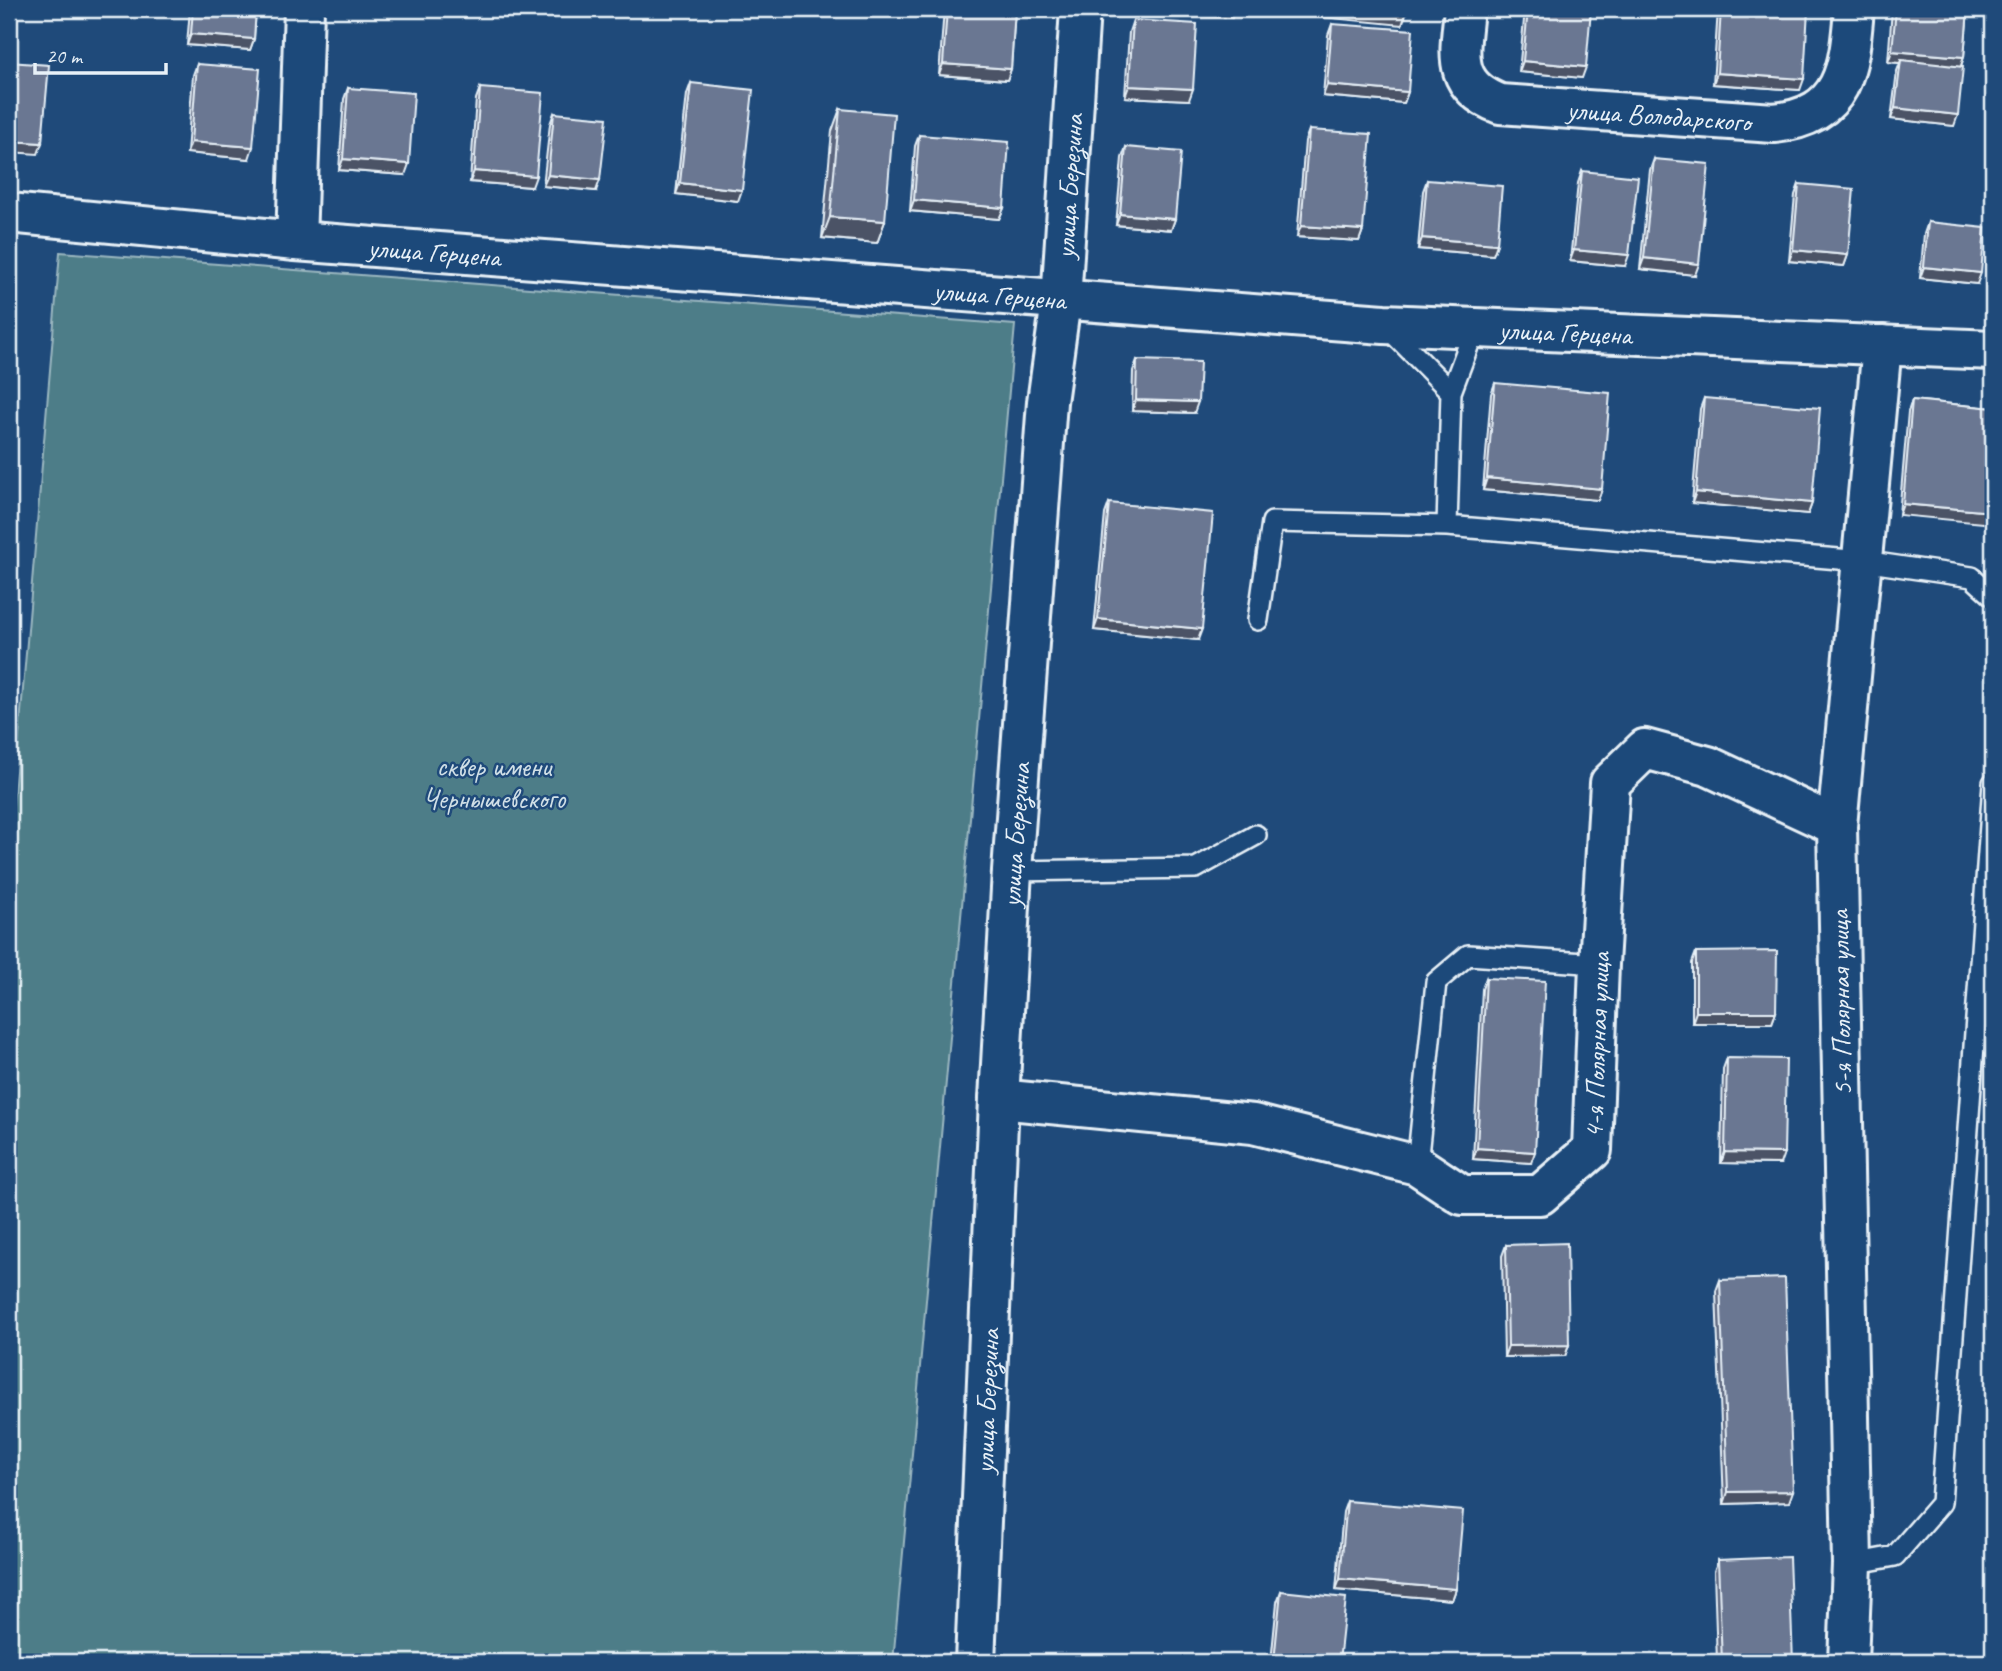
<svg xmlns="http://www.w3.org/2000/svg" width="2002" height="1671" font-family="Caveat,sans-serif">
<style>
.green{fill:#4e7d88;stroke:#9bb7c0;stroke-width:2}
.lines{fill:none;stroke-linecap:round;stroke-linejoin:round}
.lane-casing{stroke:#e8f1f8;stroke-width:24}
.street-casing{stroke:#e8f1f8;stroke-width:44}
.lane{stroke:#1f4a7a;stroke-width:19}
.street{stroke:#1f4a7a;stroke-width:38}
.wall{fill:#5c667e;stroke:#e8f1f8;stroke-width:2}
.shaded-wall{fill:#4b5366;stroke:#e8f1f8;stroke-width:2}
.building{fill:#6b7792;stroke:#e8f1f8;stroke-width:2}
.labels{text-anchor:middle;stroke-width:5;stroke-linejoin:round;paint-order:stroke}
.street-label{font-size:28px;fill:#e8f1f8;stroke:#1f4a7a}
.park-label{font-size:28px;fill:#d1e0e7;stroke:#1f4a7a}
</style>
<rect width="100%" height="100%" fill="#1f4a7a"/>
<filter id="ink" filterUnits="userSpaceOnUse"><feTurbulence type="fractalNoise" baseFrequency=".0143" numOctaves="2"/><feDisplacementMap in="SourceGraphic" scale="14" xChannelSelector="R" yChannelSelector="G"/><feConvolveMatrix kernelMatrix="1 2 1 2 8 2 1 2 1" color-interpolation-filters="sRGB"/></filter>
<g filter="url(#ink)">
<!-- green -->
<path class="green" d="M60 252 1015 325 893 1662H9V854Z"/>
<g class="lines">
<defs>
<path id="lane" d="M1385 325 1451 392
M1447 526 1451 392 1475 328
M1258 620 1272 522 1447 526 1863 561 1972 577 1993 596
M1012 871 1196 868 1256 835
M1417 1165 1436 982 1468 955 1599 964
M1852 1564 1895 1556 1941 1503 1993 783"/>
<g id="street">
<path id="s1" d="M1464 9C1460 53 1450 85 1500 104L1774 123C1845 116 1849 69 1854 9"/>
<path id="s2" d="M9 213 296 241 1384 324 1993 350"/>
<path d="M296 241 304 9"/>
<path id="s3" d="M999 1099 1253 1124 1417 1165 1462 1195H1540L1592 1150 1599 964 1610 783 1645 749 1708 766 1837 826"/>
<path id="s4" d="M975 1662 999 1099 1012 871 1047 402 1061 301 1080 9"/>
<path d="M1848 1662 1852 1564 1837 826 1882 345"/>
</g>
</defs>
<!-- lane casing -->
<use href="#lane" class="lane-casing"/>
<!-- street casing -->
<use href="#street" class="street-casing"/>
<!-- lane -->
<use href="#lane" class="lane"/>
<!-- street -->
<use href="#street" class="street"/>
</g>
<!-- wall -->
<path class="wall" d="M190 9H256L254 39 250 50 187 45Z
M944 9H1015L1011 69 1007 80 939 75Z
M1525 9H1591L1582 78 1519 72Z
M1718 9H1808L1800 90 1713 84Z
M1892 9H1968L1964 57 1961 66 1954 126 1891 119 1897 71 1900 63 1888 62Z
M1133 20 1189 100 1125 97 1129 32Z
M1332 24 1408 92 1404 103 1323 96 1328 35Z
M197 64 249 159 187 153 193 75Z
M691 83 738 201 676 194 687 94Z
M348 88 405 175 339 170 344 99Z
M480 88 532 187 470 182 476 99Z
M840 109 885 221 877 243 822 238 832 131Z
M554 113 596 191 543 186 550 124Z
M1309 130 1363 230 1359 241 1297 237 1305 141Z
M919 135 1004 208 999 219 910 211 915 146Z
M1126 147 1175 219 1171 230 1116 225 1122 158Z
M1654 159 1695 275 1640 269 1650 170Z
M1582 171 1625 266 1570 261 1578 183Z
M1427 180 1497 244 1493 255 1418 249 1423 191Z
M1799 184 1848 255 1844 266 1789 261 1795 195Z
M1928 222 1977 284 1920 278 1924 234Z
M1137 360 1194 413 1132 411 1133 371Z
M1495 383 1602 489 1598 500 1483 490 1491 394Z
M1704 398 1812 503 1808 514 1692 503 1700 409Z
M1912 400 1993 408 1899 515 1908 412Z
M1109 503 1198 640 1094 630 1105 514Z
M1696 952 1776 1012 1772 1023H1692V963Z
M1486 978 1531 1163 1473 1159 1482 989Z
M1727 1058 1780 1164 1721 1163 1723 1069Z
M1506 1245 1569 1345 1565 1356 1504 1357 1502 1256Z
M1720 1280 1789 1502 1724 1504 1716 1291Z
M1347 1501 1456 1589 1452 1600 1336 1590 1343 1512Z
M1718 1560 1793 1662H1717L1714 1571Z
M1281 1591 1339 1662H1271L1277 1602Z"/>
<!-- shaded-wall -->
<path class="shaded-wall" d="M1134 9H1235L1232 18 1133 11Z
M1314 9H1352L1406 14 1402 25 1311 16Z
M191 34 254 39 250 50 187 45Z
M1892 51 1964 57 1960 68 1901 60 1900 63 1888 62Z
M1523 61 1586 67 1582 78 1519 72Z
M943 64 1011 69 1007 80 939 75Z
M1717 73 1804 79 1800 90 1713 84Z
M1327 85 1408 92 1404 103 1323 96Z
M1129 86 1193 89 1189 100 1125 97Z
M1895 108 1958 115 1954 126 1891 119Z
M9 141 42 143 38 154 9 152Z
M191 142 253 147 249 159 187 153Z
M343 159 409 164 405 175 339 170Z
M474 171 536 176 532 187 470 182Z
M548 175 600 180 596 191 543 186Z
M680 183 742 190 738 201 676 194Z
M914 200 1004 208 999 219 910 211Z
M1120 214 1175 219 1171 230 1116 225Z
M830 217 885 221 877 243 822 238Z
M1301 226 1363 230 1359 241 1297 237Z
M1422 238 1497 244 1493 255 1418 249Z
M1574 250 1629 255 1625 266 1570 261Z
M1793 250 1848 255 1844 266 1789 261Z
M1644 258 1699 264 1695 275 1640 269Z
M1924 267 1981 273 1977 284 1920 278Z
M1136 400 1198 402 1194 413 1132 411Z
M1487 478 1602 489 1598 500 1483 490Z
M1696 492 1812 503 1808 514 1692 503Z
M1903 504 1993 512V524L1899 515Z
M1098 619 1202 629 1198 640 1094 630Z
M1696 1012H1776L1772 1023H1692Z
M1477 1148 1535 1152 1531 1163 1473 1159Z
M1725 1152 1784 1153 1780 1164 1721 1163Z
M1569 1345 1565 1356 1504 1357 1508 1346Z
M1793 1491 1789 1502 1724 1504 1728 1492Z
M1340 1579 1456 1589 1452 1600 1336 1590Z"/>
<!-- building -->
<path class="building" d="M193 9H256L254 39 191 34Z
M947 9H1015L1011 69 943 64Z
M1352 9H1406V14Z
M1528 9H1591L1586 67 1523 61Z
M1721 9H1808L1804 79 1717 73Z
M1896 9H1968L1964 57 1892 51Z
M1133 20 1197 24 1193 89 1129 86Z
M1332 24 1413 30 1408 92 1327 85Z
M1901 60 1963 67 1958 115 1895 108Z
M9 62 49 65 42 143 9 141Z
M197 64 260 69 253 147 191 142Z
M691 83 753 90 742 190 680 183Z
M348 88 414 93 409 164 343 159Z
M480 88 543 93 536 176 474 171Z
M840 109 894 114 885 221 830 217Z
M554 113 607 118 600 180 548 175Z
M1309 130 1371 134 1363 230 1301 226Z
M919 135 1009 142 1004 208 914 200Z
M1126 147 1181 152 1175 219 1120 214Z
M1654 159 1709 164 1699 264 1644 258Z
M1582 171 1638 177 1629 255 1574 250Z
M1427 180 1502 186 1497 244 1422 238Z
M1799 184 1854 189 1848 255 1793 250Z
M1928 222 1985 228 1981 273 1924 267Z
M1137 360 1200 362 1198 402 1136 400Z
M1495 383 1610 393 1602 489 1487 478Z
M1704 398 1820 408 1812 503 1696 492Z
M1912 400 1993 408V512L1903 504Z
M1109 503 1213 513 1202 629 1098 619Z
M1777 951 1776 1012H1696V952Z
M1486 978 1545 981 1535 1152 1477 1148Z
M1727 1058 1786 1059 1784 1153 1725 1152Z
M1567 1243 1569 1345 1508 1346 1506 1245Z
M1785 1278 1793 1491 1728 1492 1720 1280Z
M1347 1501 1463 1511 1456 1589 1340 1579Z
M1789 1557 1793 1662H1722L1718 1560Z
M1281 1591 1346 1598 1339 1662H1274Z"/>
</g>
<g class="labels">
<!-- street labels -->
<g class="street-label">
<text dy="10" stroke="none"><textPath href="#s1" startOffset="273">улица Володарского</textPath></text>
<text dy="10" stroke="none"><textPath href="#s4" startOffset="1479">улица Березина</textPath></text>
<text dy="10" stroke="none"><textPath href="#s2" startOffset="427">улица Герцена</textPath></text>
<text dy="10" stroke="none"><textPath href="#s2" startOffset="994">улица Герцена</textPath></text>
<text dy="10" stroke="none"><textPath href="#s2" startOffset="1561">улица Герцена</textPath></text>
<text dy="10" stroke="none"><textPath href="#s4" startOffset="828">улица Березина</textPath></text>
<text transform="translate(1840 1003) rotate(-91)" y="10">5-я Полярная улица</text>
<text dy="10" stroke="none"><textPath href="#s3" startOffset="730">4-я Полярная улица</textPath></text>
<text dy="10" stroke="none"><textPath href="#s4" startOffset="261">улица Березина</textPath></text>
</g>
<!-- park labels -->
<g class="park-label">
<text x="494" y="776">сквер имени<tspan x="494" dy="32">Чернышевского</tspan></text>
</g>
</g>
<!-- margin -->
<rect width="2002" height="1671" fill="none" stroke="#1f4a7a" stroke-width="35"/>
<rect x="18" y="18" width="1967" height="1636" fill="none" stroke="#e8f1f8" stroke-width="2.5" filter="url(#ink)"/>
<!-- scale -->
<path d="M35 63v10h131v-10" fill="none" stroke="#e8f1f8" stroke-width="3.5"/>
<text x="46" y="63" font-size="21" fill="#e8f1f8" stroke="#1f4a7a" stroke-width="5" paint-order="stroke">20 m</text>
</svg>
